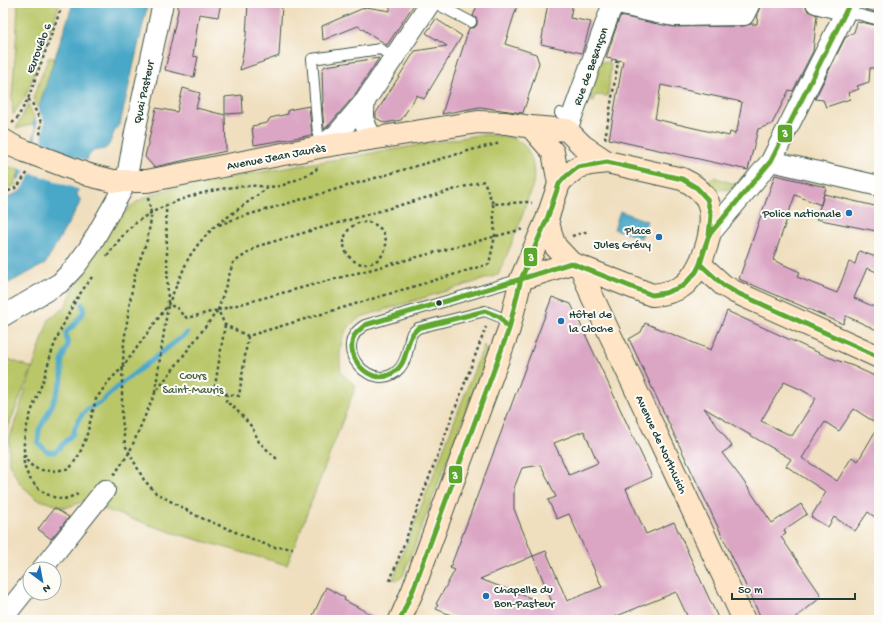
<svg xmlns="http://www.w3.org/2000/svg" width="882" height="623" font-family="'Gochi Hand',sans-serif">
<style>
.green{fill:#bac769;stroke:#6c824e}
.water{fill:#48a7c7;stroke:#34727e}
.pier{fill:#f0dfbf}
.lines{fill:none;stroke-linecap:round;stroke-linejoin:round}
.stream{stroke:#48a7c7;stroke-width:5}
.building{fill:#dba6c4;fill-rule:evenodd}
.lane-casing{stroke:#3e5549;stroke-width:12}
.street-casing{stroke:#3e5549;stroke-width:22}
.secondary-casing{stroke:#3e5549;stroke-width:24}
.path{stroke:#3e5549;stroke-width:2.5;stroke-dasharray:3 3;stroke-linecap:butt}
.lane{stroke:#fff;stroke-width:10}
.street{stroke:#fff;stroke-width:20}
.secondary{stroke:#ffe4c6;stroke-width:22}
.secondary-bridge-casing{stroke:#3e5549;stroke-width:24;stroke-linecap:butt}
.secondary-bridge{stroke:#ffe4c6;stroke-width:22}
.bus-1-casing{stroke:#fdfcf7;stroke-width:8}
.bus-1{stroke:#5ea72f;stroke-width:5}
.poi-dot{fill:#1f6fb2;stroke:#fdfcf7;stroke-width:1.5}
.bus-dot{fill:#1f3d34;stroke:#fdfcf7;stroke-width:1.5}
.labels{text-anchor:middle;stroke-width:4;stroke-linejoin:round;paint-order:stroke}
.street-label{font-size:12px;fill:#1f3d34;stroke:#fdfcf7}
.poi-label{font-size:12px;fill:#1f3d34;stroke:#fdfcf7;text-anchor:end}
.park-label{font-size:12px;fill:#466041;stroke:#fdfcf7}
.line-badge{stroke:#fdfcf7;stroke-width:1.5}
.badge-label{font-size:11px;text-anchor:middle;font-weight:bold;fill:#fff}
</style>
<rect width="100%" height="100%" fill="#fdfcf7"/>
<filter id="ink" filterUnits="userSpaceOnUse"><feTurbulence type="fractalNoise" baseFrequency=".025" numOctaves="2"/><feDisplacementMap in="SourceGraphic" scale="8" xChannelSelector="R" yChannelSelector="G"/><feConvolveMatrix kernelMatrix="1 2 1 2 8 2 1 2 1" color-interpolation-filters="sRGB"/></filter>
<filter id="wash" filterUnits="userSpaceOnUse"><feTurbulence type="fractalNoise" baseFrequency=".012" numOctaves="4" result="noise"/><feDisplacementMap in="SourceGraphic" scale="16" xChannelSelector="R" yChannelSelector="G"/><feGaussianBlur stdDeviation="0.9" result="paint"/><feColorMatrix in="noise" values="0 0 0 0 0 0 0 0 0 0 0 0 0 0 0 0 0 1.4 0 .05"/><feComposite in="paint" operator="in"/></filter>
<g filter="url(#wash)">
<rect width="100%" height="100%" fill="#f0dfbf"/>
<!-- green -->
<path class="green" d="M18 3H60L50 33 25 97 13 115 12 96 16 45Z
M49 56 54 59 39 110 33 98Z
M598 61 611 63 608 96 595 95 594 101 586 99Z
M28 104 35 119 33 124 16 129Z
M478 135C491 135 509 134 520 142 533 151 535 170 533 184 532 189 529 193 528 198 520 225 509 250 498 275L361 317C357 320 352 323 349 327 339 337 339 360 341 373L356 386 287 565 174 533 82 502 65 508 37 499 20 484 9 463V440L49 319C55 315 62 311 66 305 71 296 74 286 79 277 89 258 119 213 137 202 152 192 175 188 192 184Z
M3 166 20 169 15 185 3 190Z
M713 177 738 185C728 192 717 191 707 184Z
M484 345 487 354 485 361 403 576 398 580 393 579Z
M3 357 32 368 3 440Z"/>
<!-- water -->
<path class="water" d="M73 3H148L120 124C113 130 113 138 108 146 104 152 96 148 91 153 84 160 80 184 77 195L81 201 45 264 3 286V200L20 191 23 184 17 178 32 142 36 129 33 124Z
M620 211 647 221 641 238 614 229Z"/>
<!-- pier -->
<path class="pier" d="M37 107 44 121 42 145 89 162 80 190 32 173 20 191 3 198 18 189 21 185 18 181 25 171 19 168 30 141 35 142 36 138 37 122 34 116Z"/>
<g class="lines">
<!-- stream -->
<path class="stream" d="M82 304 84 311 74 325 67 331 66 334 68 345 62 360V380L53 403 39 430 38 443 48 452H55L73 434 78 420 87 409 100 403 122 383 187 333"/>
</g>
<g id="blocks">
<!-- building -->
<path class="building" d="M178 3H221L218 17 199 14 193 56 198 57 194 77 165 70 178 11Z
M248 3 282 4 279 56 240 70 246 35Z
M390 3H415L387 45 358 26 323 40 322 26 366 7 390 11Z
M478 3H518L505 44 536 54 539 63 523 113 480 107 442 114 469 28H474L477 25V19L473 16Z
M548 3H573L570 18 591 22 582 53 541 44Z
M761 3H797L805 5 808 11 817 15 813 51 793 91 789 90 772 124 758 129 748 170 609 139 623 61 606 58 620 16 674 27 744 26 751 24H757L758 13ZM661 85 742 102 737 131H735V134L730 132 729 136 655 119Z
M867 3H879V13L865 9Z
M436 19 462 36 424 99 417 95 401 120 385 123 376 118V113L415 51 447 46 426 33Z
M857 22 861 23V22L879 26V68H870L869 82 857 86 859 89 848 93 850 99 826 107 823 100 815 99 845 38 854 32Z
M379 58 354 96 329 125 324 129 322 104 323 103 322 70 325 66Z
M183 88 200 93 196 108 225 115 226 151 154 167 145 157 156 108 177 112Z
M242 95 243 113 225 114V97Z
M309 106 312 135 254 145 252 126 267 123 270 118 288 114V110Z
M775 175 826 187 821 205 795 195 773 260 800 272 797 277 837 293 849 262 855 264 859 251 879 258V273L867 268 854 298 879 309V331L846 316 843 324 739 279Z
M824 194 879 207V220L876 231 816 219Z
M552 297 571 304 652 477 626 489 646 534 674 522 719 620H689L676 592 607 620H463L436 609 438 605 436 604 455 570 450 568ZM584 431 598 463 569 475 554 443ZM541 465 556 497 548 500 557 519 569 514 602 587 567 601 546 551 533 556 554 607 480 579 533 556 514 509V488L522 468Z
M727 311 828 357 853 366 879 378V520L868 512 855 531 834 517 828 527 811 517 826 492 786 466 791 459 704 408 732 446 722 453 742 479 772 523 801 504 807 514 784 530 786 534 781 537 821 595 819 597 820 598 793 620H762L629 339 641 332 645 323 711 350ZM784 382 802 390 816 398 792 436 761 421ZM854 409 879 425 858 461 852 457 837 481 802 458 825 422 839 431Z
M54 508 69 517 51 539 38 529Z
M326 587 345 598 344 600 382 620H311Z"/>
</g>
</g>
<g filter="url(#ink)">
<use href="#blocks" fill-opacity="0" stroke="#3e5549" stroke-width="1"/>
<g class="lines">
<defs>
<path id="lane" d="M435 3 471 22
M846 11 879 20
M560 113 571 119
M319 147 312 59 380 49 394 57
M508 327 500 317 485 311 418 328 412 333C407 345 409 357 400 368 375 397 327 348 365 325L521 279"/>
<path id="street" d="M614 3 657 13 676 16 744 15 750 3
M816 3 846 11
M365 101C363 116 363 125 373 138
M567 130 613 3
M319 147 337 134 365 101 430 3
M771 161 879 186
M709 235 771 161 850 3
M3 316 60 283 75 267 89 248 122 190 128 171 135 132 163 3
M42 569 105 490
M3 618 30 584"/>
<path id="secondary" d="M531 127 553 152 559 184
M3 140 13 146 25 151
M89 175 113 181H147L319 147 478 122 506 123 531 127 567 130 583 146 607 162
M700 264 723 285 735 292 879 357
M581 267 592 296 744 620
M521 279 571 263
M400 620 413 590 509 329 521 279 547 219 559 184 563 179 578 167 590 164 607 162 682 179C691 183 700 189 706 198 719 220 703 270 684 285 675 292 663 294 652 295L571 263 556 247 553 241 547 219"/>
</defs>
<!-- lane casing -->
<use href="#lane" class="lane-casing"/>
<!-- street casing -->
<use href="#street" class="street-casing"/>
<!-- secondary casing -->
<use href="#secondary" class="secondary-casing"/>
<!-- path -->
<path class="path" d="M28 99 32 103 41 122 40 137
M12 123 16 120 28 99 63 3
M605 139 618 62 611 61
M3 194 17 187 28 172
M148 198 151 213V220L147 240 135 274 131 295 124 342 122 383V418L125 445 144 480 156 493 199 517 272 547 293 548
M493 204 495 236 489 264 248 336 225 325 218 310 233 263 258 246 484 181 493 204 527 202 532 203
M344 243a21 21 0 1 1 42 0a21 21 0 1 1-42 0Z
M219 225 237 218 475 149 501 143
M572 236 589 231
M107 256C116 244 125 231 137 222 167 199 232 181 269 187
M92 277C84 288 75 300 69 313 64 323 59 333 55 343 50 356 47 369 43 381 36 400 14 447 29 463 38 474 58 471 70 468L79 455 86 438 96 399 108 382 122 368 168 305 189 257 199 243 215 226 269 187 281 186 303 177 316 170 317 166
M218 310 523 229
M225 325 214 392 227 394
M248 336 239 396 227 394 226 403 232 405 252 427 259 442 277 459
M155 392 168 305 166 206
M24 455C21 476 42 497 62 499 67 499 73 496 78 494
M114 475 129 453 155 393 218 310 187 318 182 314 176 307 168 305
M390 581 486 327"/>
<!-- lane -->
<use href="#lane" class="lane"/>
<!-- street -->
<use href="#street" class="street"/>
<!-- secondary -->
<use href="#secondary" class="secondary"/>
<defs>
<path id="secondary-bridge" d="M25 151 89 175"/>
</defs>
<!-- secondary-bridge casing -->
<use href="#secondary-bridge" class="secondary-bridge-casing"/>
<!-- secondary-bridge -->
<use href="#secondary-bridge" class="secondary-bridge"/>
<defs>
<path id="bus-1" d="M607 162 682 179 697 188 707 199 711 215 709 235 700 264 696 272 683 286 665 293 652 295 571 263 521 279 547 219 559 184 563 179 578 167Z
M703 252 709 235 771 161 850 3
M700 264 723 285 735 292 879 357
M509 329 500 317 485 311 418 328C402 341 412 362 391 374 370 386 344 357 354 336 356 332 362 328 365 325L521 279
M509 329 521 279
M400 620 413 590 509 329"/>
</defs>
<!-- bus-1 casing -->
<use href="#bus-1" class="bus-1-casing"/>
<!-- bus-1 -->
<use href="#bus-1" class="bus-1"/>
</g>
</g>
<!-- markers -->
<g class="poi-dot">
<circle cx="849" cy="213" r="4"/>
<circle cx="659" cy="237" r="4"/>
<circle cx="561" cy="321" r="4"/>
<circle cx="486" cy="596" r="4"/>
</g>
<circle class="bus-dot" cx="439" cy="303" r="3.5"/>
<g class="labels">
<!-- street labels -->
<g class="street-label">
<text transform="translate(38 48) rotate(-69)" y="4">Eurovélo 6</text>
<text transform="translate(590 66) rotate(-70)" y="4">Rue de Besançon</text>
<text transform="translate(143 92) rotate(-78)" y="4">Quai Pasteur</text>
<text transform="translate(276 156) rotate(-11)" y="4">Avenue Jean Jaurès</text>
<text transform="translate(662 444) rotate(65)" y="4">Avenue de Northwich</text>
</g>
<!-- poi labels -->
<g class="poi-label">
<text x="841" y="217">Police nationale</text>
<text x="651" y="234">Place<tspan x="651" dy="14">Jules Grévy</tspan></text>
<text x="569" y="318" text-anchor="start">Hôtel de<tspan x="569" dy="14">la Cloche</tspan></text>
<text x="494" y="593" text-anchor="start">Chapelle du<tspan x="494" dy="14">Bon-Pasteur</tspan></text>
</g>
<!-- park labels -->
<g class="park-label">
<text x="193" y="379">Cours<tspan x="193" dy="14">Saint-Mauris</tspan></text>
</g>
</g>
<g class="line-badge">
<rect x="777" y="124" width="16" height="19" rx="4" fill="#5ea72f"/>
<rect x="523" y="247" width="15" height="20" rx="4" fill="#5ea72f"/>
<rect x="448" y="465" width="15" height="19" rx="4" fill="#5ea72f"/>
</g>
<g class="badge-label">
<text x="785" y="137">3</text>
<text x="531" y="261">3</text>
<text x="455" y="479">3</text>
</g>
<!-- margin -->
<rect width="882" height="623" fill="none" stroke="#fdfcf7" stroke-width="16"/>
<!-- north arrow -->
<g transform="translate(42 581) rotate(148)"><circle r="19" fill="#fdfcf7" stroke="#a4b0a9"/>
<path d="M0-3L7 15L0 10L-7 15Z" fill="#1f6fb2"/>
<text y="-6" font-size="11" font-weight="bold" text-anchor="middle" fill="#1f3d34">N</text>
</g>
<!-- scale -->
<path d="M732 593v6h123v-6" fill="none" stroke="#1f3d34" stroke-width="2"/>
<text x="738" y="593" font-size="12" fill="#1f3d34" stroke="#fdfcf7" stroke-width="3" paint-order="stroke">50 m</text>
</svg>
